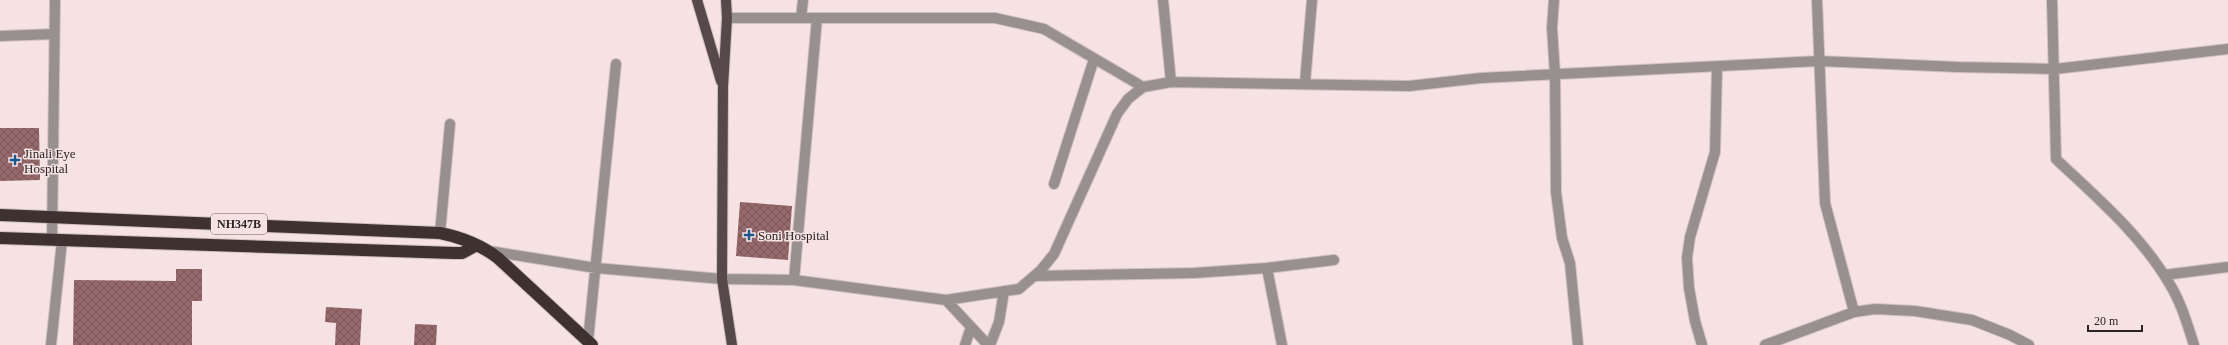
<svg xmlns="http://www.w3.org/2000/svg" width="2228" height="345" font-family="Georgia,serif">
<style>
.building{fill:url(#building-cross-hatch)}
.lines{fill:none;stroke-linecap:round;stroke-linejoin:round}
.minor-casing{stroke:#d1c0c0;stroke-width:12}
.major-casing{stroke:#d1c0c0;stroke-width:12}
.highway-casing{stroke:#d1c0c0;stroke-width:14}
.minor{stroke:#988f90;stroke-width:10}
.major{stroke:#574949;stroke-width:10}
.highway{stroke:#403131;stroke-width:12}
.poi-dot{fill:#1b588f;stroke:#f6e2e2;stroke-width:1.5}
.labels{text-anchor:middle;stroke-width:3;stroke-linejoin:round;paint-order:stroke}
.shield{fill:#f6e2e2;stroke:#685d5d;stroke-width:1}
.shield-label{font-size:12px;font-weight:bold;fill:#2b2424}
.poi-label{font-size:13px;fill:#2b2424;stroke:#f6e2e2;text-anchor:start}
</style>
<defs>
<pattern id="building-cross-hatch" width="8" height="8" patternUnits="userSpaceOnUse"><rect width="8" height="8" fill="#95696b"/><path d="M0 0l8 8M0 8l8-8" fill="none" stroke="#7a5658"/></pattern>
</defs>
<rect width="100%" height="100%" fill="#f6e2e2"/>
<!-- building -->
<path class="building" d="M0 128H39L40 180 0 181Z
M740 202 792 206 788 260 736 256Z
M176 269H202V301H192V345H73L74 280 176 281Z
M326 307 362 309 360 345H335L336 323 325 322Z
M415 324 437 325 436 345H414Z"/>
<g class="lines">
<defs>
<path id="minor" d="M1163 0 1171 82
M1554 0 1552 28 1555 74 1556 192 1562 238 1570 263 1578 345
M1817 0 1825 203 1854 312
M2052 0 2056 159C2096 197 2141 235 2169 283 2181 302 2187 323 2194 345
M727 18H995L1044 29 1143 87
M801 18 803 0
M0 36 54 34
M1305 83 1312 0
M1054 184 1094 59
M440 233 450 124
M52 240 55 0
M489 251 596 268 722 279 794 280 946 300 1019 289 1041 270 1054 254 1117 114 1128 99 1143 87 1171 82 1409 86 1481 78 1819 61 1958 67 2055 69 2228 49
M1267 268 1282 345
M2164 275 2228 267
M1034 276 1194 273 1267 268 1334 260
M794 280 817 18
M946 300 988 345
M588 341 616 64
M51 345 62 241
M965 345 971 327
M990 345 999 322 1004 291
M1702 345 1695 321 1689 288 1687 258 1690 237 1715 152 1717 67
M1765 345 1854 312 1875 309 1915 311 1972 320 2010 335 2029 345"/>
<path id="major" d="M697 0 721 81
M726 0 727 18 723 87 722 279 732 345"/>
<path id="highway" d="M0 215 440 233C460 237 481 245 498 258L592 345
M0 238 454 253H462L475 246"/>
</defs>
<!-- minor casing -->
<use href="#minor" class="minor-casing"/>
<!-- major casing -->
<use href="#major" class="major-casing"/>
<!-- highway casing -->
<use href="#highway" class="highway-casing"/>
<!-- minor -->
<use href="#minor" class="minor"/>
<!-- major -->
<use href="#major" class="major"/>
<!-- highway -->
<use href="#highway" class="highway"/>
</g>
<!-- markers -->
<g class="poi-dot">
<path d="M13 154h4v4h4v4h-4v4h-4v-4h-4v-4h4z"/>
<path d="M747 229h4v4h4v4h-4v4h-4v-4h-4v-4h4z"/>
</g>
<g class="labels">
<!-- shield labels -->
<rect class="shield" x="211" y="214" width="56" height="20" rx="3"/>
<g class="shield-label">
<text x="239" y="228">NH347B</text>
</g>
<!-- poi labels -->
<g class="poi-label">
<text x="24" y="158">Jinali Eye<tspan x="24" dy="15">Hospital</tspan></text>
<text x="758" y="240">Soni Hospital</text>
</g>
</g>
<!-- scale -->
<path d="M2088 325v6h54v-6" fill="none" stroke="#2b2424" stroke-width="2"/>
<text x="2094" y="325" font-size="12" fill="#2b2424" stroke="#f6e2e2" stroke-width="3" paint-order="stroke">20 m</text>
</svg>
